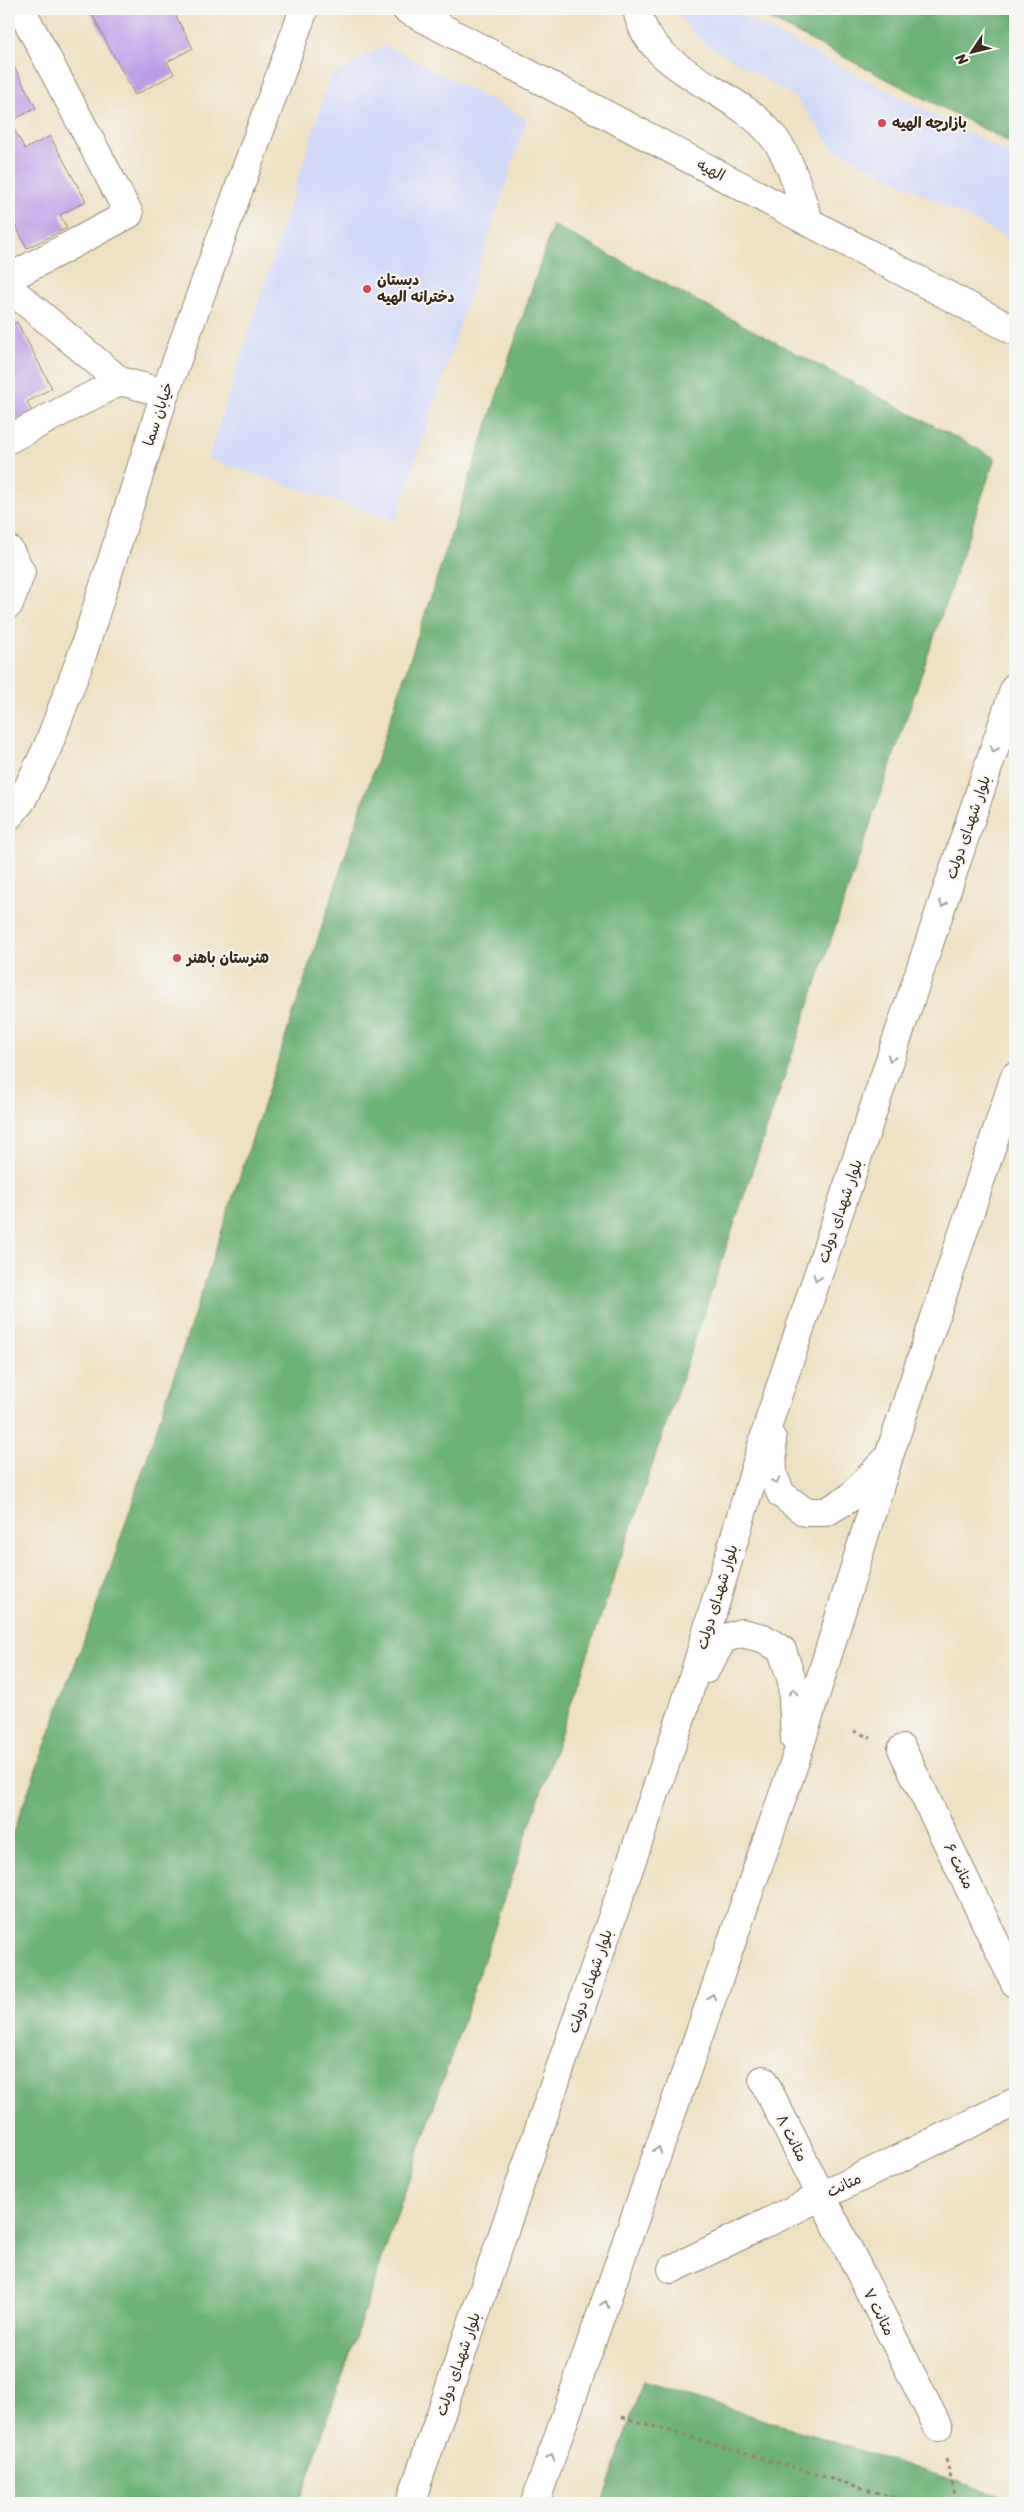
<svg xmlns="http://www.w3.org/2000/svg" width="1024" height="2512" font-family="Sriracha,'Playpen Sans Arabic',sans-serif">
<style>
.built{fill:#d3d9f9}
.forest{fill:#6cb176;stroke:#546e4a}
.building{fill:#bb9de7}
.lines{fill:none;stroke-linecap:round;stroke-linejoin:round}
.street-casing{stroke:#958670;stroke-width:30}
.secondary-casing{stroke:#958670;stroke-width:30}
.path{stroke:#958670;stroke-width:3;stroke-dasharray:4 4;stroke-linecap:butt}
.street{stroke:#fff;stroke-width:28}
.secondary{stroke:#fff;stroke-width:28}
.oneway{stroke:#a79f9a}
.poi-dot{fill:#d1495b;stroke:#f6f6f2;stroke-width:2}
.labels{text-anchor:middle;stroke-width:4;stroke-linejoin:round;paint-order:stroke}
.poi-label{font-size:15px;font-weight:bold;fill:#3b2a1e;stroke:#f6f6f2;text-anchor:start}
.street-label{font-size:15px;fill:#3b2a1e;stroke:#f6f6f2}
</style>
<rect width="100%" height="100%" fill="#f6f6f2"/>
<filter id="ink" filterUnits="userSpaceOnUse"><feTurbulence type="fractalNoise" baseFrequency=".02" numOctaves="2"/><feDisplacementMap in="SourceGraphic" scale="10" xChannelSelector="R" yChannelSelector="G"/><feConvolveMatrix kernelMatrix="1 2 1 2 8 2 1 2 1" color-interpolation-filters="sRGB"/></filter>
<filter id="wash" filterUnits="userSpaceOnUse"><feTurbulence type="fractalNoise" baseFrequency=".0096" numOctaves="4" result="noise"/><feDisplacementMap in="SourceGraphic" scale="20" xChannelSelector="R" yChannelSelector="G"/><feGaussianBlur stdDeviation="1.12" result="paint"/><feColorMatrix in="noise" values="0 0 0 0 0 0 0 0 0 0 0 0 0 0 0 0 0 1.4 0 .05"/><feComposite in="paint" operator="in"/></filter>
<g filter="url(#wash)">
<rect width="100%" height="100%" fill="#efe1c3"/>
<!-- built -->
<path class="built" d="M674 9H728L1015 157V242L833 148 796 98 698 39Z
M385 45 527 119 396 521 208 459 331 76Z"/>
<!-- forest -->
<path class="forest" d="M750 9H1015V145Z
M553 225 995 458 299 2503H9V1843L111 1567Z
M643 2381 1015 2500V2503H602Z"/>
<g id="blocks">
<!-- building -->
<path class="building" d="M89 9H172L193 48 167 62 174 74 135 95Z
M9 57 36 108 10 122 25 149 50 136 86 201 60 215 67 228 27 248 9 213Z
M17 322 52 388 27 402 33 414 9 427V327Z"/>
</g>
</g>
<g filter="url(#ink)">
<use href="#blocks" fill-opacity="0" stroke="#958670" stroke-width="1"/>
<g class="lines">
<defs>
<path id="street" d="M637 9C647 71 735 89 771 134 791 157 799 193 809 222
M9 278 129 214 21 9
M9 288 120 381 165 393
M9 439 120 381
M9 550 21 572 9 604
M902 1749 1015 1983
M763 2080 938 2427"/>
<path id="secondary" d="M406 9 1015 331
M9 816 22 800 48 746 82 655 165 393 304 9
M772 1439 773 1475 781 1494 805 1512H826L848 1499 886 1460
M706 1669 723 1639 741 1633 763 1638 782 1650 792 1681 795 1739
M672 2269 1015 2102
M410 2503 683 1712 771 1415 1015 687
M535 2503 796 1758 889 1456 1015 1076"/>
</defs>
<!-- street casing -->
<use href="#street" class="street-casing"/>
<!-- secondary casing -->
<use href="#secondary" class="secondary-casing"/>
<!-- path -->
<path class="path" d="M854 1731 871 1738
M622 2417 913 2503
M946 2459 957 2503"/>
<!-- street -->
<use href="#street" class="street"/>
<!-- secondary -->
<use href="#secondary" class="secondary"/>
</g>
<!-- one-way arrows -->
<defs><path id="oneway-chevron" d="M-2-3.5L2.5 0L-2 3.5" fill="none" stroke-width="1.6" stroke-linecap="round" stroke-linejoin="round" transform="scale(1.25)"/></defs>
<g class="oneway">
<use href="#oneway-chevron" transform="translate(994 749) rotate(109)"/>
<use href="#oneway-chevron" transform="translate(943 904) rotate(109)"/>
<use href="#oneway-chevron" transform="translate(891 1058) rotate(109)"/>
<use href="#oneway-chevron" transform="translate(817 1278) rotate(109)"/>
<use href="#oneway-chevron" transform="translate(776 1481) rotate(71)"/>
<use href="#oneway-chevron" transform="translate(793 1692) rotate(-92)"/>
<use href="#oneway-chevron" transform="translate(712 1997) rotate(-71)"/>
<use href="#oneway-chevron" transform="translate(658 2150) rotate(-71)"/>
<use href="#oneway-chevron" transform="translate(605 2304) rotate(-71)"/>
<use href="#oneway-chevron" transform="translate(551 2457) rotate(-71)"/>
</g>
</g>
<!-- markers -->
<g class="poi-dot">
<circle cx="882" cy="123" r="5"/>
<circle cx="367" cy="289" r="5"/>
<circle cx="177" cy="958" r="5"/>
</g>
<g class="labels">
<!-- poi labels -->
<g class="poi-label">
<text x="892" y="128">بازارچه الهیه</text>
<text x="377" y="285">دبستان<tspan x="377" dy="17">دخترانه الهیه</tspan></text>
<text x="187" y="963">هنرستان باهنر</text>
</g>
<!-- street labels -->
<g class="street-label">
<text transform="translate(711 170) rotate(28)" y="5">الهیه</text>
<text transform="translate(158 414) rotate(-72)" y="5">خیابان سما</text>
<text transform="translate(968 827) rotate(-71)" y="5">بلوار شهدای دولت</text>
<text transform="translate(840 1211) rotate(-71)" y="5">بلوار شهدای دولت</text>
<text transform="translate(717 1597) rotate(-73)" y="5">بلوار شهدای دولت</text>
<text transform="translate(959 1866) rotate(64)" y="5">متانت ۶</text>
<text transform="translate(590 1981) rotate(-71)" y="5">بلوار شهدای دولت</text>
<text transform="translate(792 2138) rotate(63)" y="5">متانت ۸</text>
<text transform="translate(844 2185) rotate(-26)" y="5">متانت</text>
<text transform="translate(879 2312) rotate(63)" y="5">متانت ۷</text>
<text transform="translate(458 2364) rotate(-71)" y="5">بلوار شهدای دولت</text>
</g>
</g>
<!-- margin -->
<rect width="1024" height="2512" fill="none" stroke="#f6f6f2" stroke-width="30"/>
<!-- north arrow -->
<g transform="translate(972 52) rotate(235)" stroke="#f6f6f2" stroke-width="4" paint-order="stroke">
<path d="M0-4L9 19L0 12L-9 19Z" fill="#3b2a1e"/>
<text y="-8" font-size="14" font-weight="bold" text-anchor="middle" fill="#3b2a1e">N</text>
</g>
</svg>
